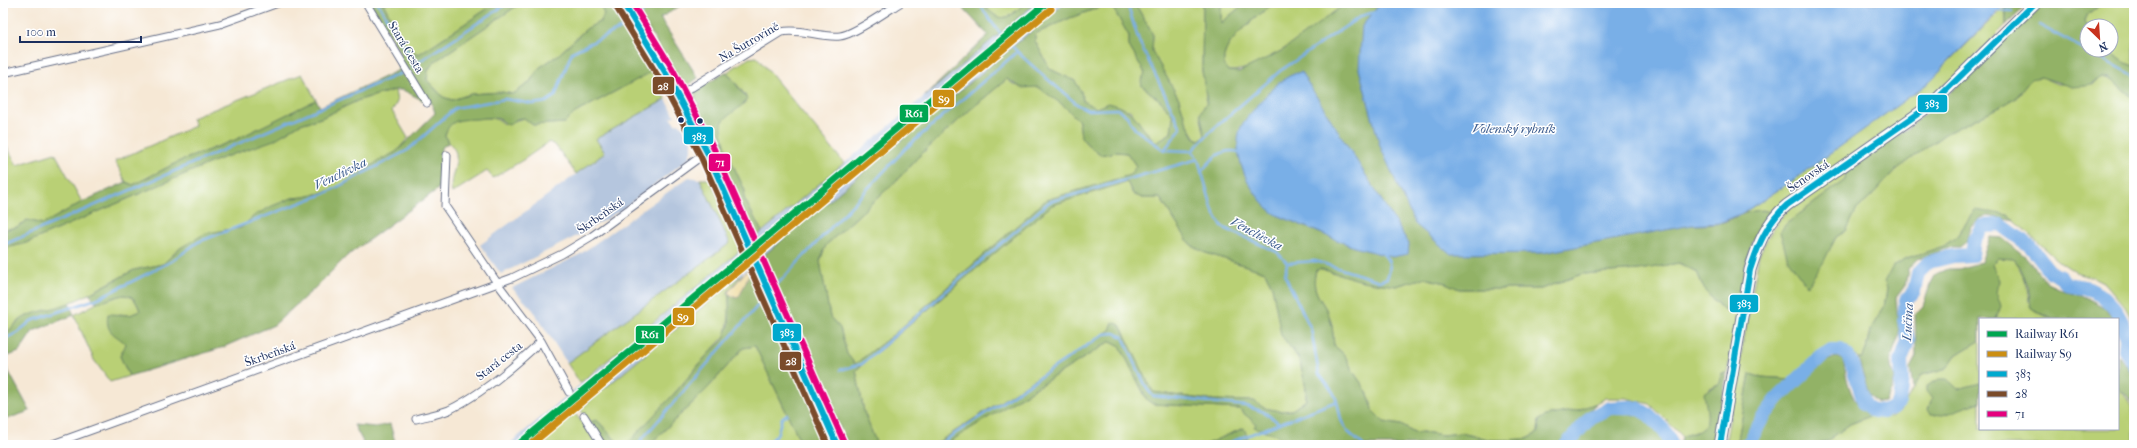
<svg xmlns="http://www.w3.org/2000/svg" width="2137" height="448" font-family="'IM FELL French Canon',serif">
<style>
.industrial{fill:#b5c6de}
.green{fill:#b9d075;stroke:#6a806a}
.forest{fill:#92b266;stroke:#567062;fill-rule:evenodd}
.sand{fill:#eeda9e;stroke:#84847e}
.water{fill:#79afe7;stroke:#4a6fa2}
.lines{fill:none;stroke-linecap:round;stroke-linejoin:round}
.stream{stroke:#79afe7;stroke-width:2.5}
.river{stroke:#79afe7;stroke-width:14}
.minor-casing{stroke:#687088;stroke-width:9}
.secondary-casing{stroke:#687088;stroke-width:13}
.minor{stroke:#fff;stroke-width:7}
.secondary{stroke:#fff;stroke-width:11}
.bus-1-casing{stroke:#fff;stroke-width:9}
.bus-2-casing{stroke:#fff;stroke-width:9}
.bus-3-casing{stroke:#fff;stroke-width:9}
.bus-1{stroke:#00a9ce;stroke-width:6}
.bus-2{stroke:#7a4b2a;stroke-width:6}
.bus-3{stroke:#e5007d;stroke-width:6}
.rail-1-casing{stroke:#fff;stroke-width:10}
.rail-2-casing{stroke:#fff;stroke-width:10}
.rail-1{stroke:#00a651;stroke-width:7}
.rail-2{stroke:#cb8e13;stroke-width:7}
.bus-dot{fill:#1b2f5e;stroke:#fff;stroke-width:1.5}
.labels{text-anchor:middle;stroke-width:3;stroke-linejoin:round;paint-order:stroke}
.street-label{font-size:12px;fill:#1b2f5e;stroke:#fff}
.water-label{font-size:13px;font-style:italic;fill:#3c5c8e;stroke:#fff}
.line-badge{stroke:#fff;stroke-width:1.5}
.badge-label{font-size:11px;text-anchor:middle;font-weight:bold;fill:#fff}
</style>
<rect width="100%" height="100%" fill="#fff"/>
<filter id="ink" filterUnits="userSpaceOnUse"><feTurbulence type="fractalNoise" baseFrequency=".025" numOctaves="2"/><feDisplacementMap in="SourceGraphic" scale="8" xChannelSelector="R" yChannelSelector="G"/><feConvolveMatrix kernelMatrix="1 2 1 2 8 2 1 2 1" color-interpolation-filters="sRGB"/></filter>
<filter id="wash" filterUnits="userSpaceOnUse"><feTurbulence type="fractalNoise" baseFrequency=".012" numOctaves="4" result="noise"/><feDisplacementMap in="SourceGraphic" scale="16" xChannelSelector="R" yChannelSelector="G"/><feGaussianBlur stdDeviation="0.9" result="paint"/><feColorMatrix in="noise" values="0 0 0 0 0 0 0 0 0 0 0 0 0 0 0 0 0 1.4 0 .05"/><feComposite in="paint" operator="in"/></filter>
<g filter="url(#wash)">
<rect width="100%" height="100%" fill="#f6e8d5"/>
<!-- industrial -->
<path class="industrial" d="M1036 3H1065L537 445H508Z
M666 99 675 116 671 117 675 124 679 123 690 136 692 145 689 158 621 210 583 233 501 274 480 245 605 153 596 139Z
M689 177 700 179 730 243 567 363 533 310 512 288 579 255Z"/>
<!-- green -->
<path class="green" d="M383 3H496L419 54C403 50 391 17 383 3Z
M521 3H599L604 14 601 21 586 29 558 55 539 68 529 83 513 94 502 92 471 94 452 100 443 97 427 80 428 70 434 62Z
M983 3H1024C1007 22 998 23 983 3Z
M1138 3H1203L1202 71 1207 102 1200 113 1205 136 1199 140 1195 137 1186 121 1179 99 1152 51 1153 35 1136 5Z
M1221 3H1245L1221 23Z
M1274 3H1346C1319 23 1262 73 1228 71 1209 49 1259 16 1274 3Z
M2102 3H2134V66L2125 63 2109 50H2111V26H2087L2085 21 2088 14Z
M1106 5 1114 10 1129 36V46L1145 73 1142 86 1162 102 1173 116 1171 133 1156 142 1142 127 1130 110 1096 108 1083 101 1081 91 1075 81 1050 69 1035 41V34L1070 18Z
M2005 6 2006 25 1954 77 1900 122 1770 212 1763 210 1743 213 1798 177 1927 84Z
M757 57 844 163 762 232 744 198 745 191C739 177 717 137 721 124 724 116 738 108 745 103L746 96 727 72 749 58Z
M655 70 656 78 666 99 596 139 605 153 576 174 556 146 549 142 523 160 493 178 487 171 452 193C448 180 458 167 456 154 455 147 447 142 445 135 446 131 447 127 450 124 460 117 497 114 504 124L524 118 533 125 565 123 575 113Z
M302 74 316 100 235 140 180 161 133 185 126 182 115 161 195 126 192 118Z
M2036 77H2041L2057 84H2093C2105 66 2123 90 2134 99V332L2130 316 2125 307 2105 283 2093 277 2075 272 2059 261 2008 215 1973 213 1957 236 1944 246 1905 259 1887 289 1884 307 1870 330 1866 350 1862 358H1858L1847 346C1827 339 1805 365 1793 379L1760 377 1750 374 1737 445H1725L1759 255C1766 241 1773 227 1783 215 1797 199 1827 183 1846 172L1845 180 1786 224 1794 267 1800 275 1831 247 1836 237 1846 231 1857 209 1870 198 1896 170 1945 134 2015 99 2031 79Z
M1007 79C1021 93 1027 82 1039 87 1048 91 1076 113 1079 122 1080 126 1080 131 1081 135 1083 143 1093 149 1100 155L1116 152 1127 153 1136 166 1131 175 1124 177 1046 200 893 335 855 364 847 354 840 328 830 317 820 261 826 245 897 180 917 158 971 109Z
M395 90 397 102 392 111 408 138 396 152 332 190 305 197 292 198 255 215 241 228 224 230 180 248 163 264 134 270 83 297 53 310 27 316 17 322 3 336V249L26 243 217 160 284 134 300 124 321 118 359 100Z
M3 140 17 165 55 153 82 202 43 224 27 220 17 227 3 230Z
M700 179H710L742 249 580 383 567 363 730 243Z
M1127 182 1133 194 1142 198H1160L1190 244 1203 252 1265 272 1272 286 1292 351C1304 363 1306 383 1306 400L1292 410 1280 411 1264 408 1254 401 1209 400 1153 392 1120 325 1114 323 1110 330 934 445H877L864 412 856 370 1052 205Z
M2005 257 2013 259C2026 277 2026 282 2029 302L2041 314 2052 319H1996C2001 305 1998 307 1997 294 1996 279 1999 281 1992 265L1998 258Z
M1678 263 1697 272 1705 291 1724 311 1739 312 1727 373H1722L1720 383 1710 388C1709 392 1706 397 1706 401 1706 404 1708 407 1708 410 1711 428 1697 433 1682 436L1650 404 1626 398H1606L1597 403 1578 410 1545 416 1539 420 1538 433 1526 439 1506 440H1493L1460 433 1443 435 1422 432 1414 433 1401 425 1384 422 1372 410C1370 391 1362 386 1353 371 1346 359 1347 355 1334 346 1333 338 1333 329 1331 322 1326 300 1309 296 1316 270L1321 269 1363 281 1396 286 1424 278 1446 283 1459 289H1541L1582 274 1639 270Z
M743 273 728 292 730 310 726 335 707 355 655 416 628 443 619 444 597 420 590 422 580 409Z
M120 295C133 295 136 300 140 311L130 315 119 314 122 340 127 344 120 356 129 376 110 382 94 360 74 315 97 303Z
M1980 340V429H2118V388C2137 407 2134 418 2134 445H1811L1827 441 1850 424 1873 415 1892 417 1901 410 1918 379 1922 375 1947 368 1956 355Z
M1111 341 1120 346 1147 400 1153 404 1239 409 1256 424 1255 427 1279 436 1286 445H1238L1242 443 1244 428 1204 445H944Z
M755 346 802 445H649L708 388 743 348Z
M575 413 598 445H537Z"/>
<!-- forest -->
<path class="forest" d="M370 3H383C391 17 403 50 419 54L496 3H521L434 62 428 70 427 80 443 97 452 100 471 94 502 92 513 94 529 83 539 68 558 55 586 29 601 21 604 14 599 3H614L655 70 575 113 565 123 533 125 524 118 517 119 509 125C504 124 503 120 499 119 492 117 484 118 477 119 462 120 450 118 445 135L448 143 441 148 438 189 347 256 315 288 274 325 221 348 129 376 120 356 126 344C114 333 105 333 108 314L130 315 140 311C131 283 116 300 97 303L89 294 134 270 163 264 180 248 206 233 241 228 255 215 272 206 292 198 305 197 332 190 347 183 378 161 396 152 435 113 432 103 422 100 403 90H395L359 100 321 118 300 124 274 140 217 160 26 243 3 249V230L17 227 27 220 43 224 82 202 126 182 133 185 180 161 235 140 316 100 320 107 399 70 400 52Z
M633 3H685L660 18 698 78 687 86 681 84Z
M958 3H983C998 23 1007 22 1024 3H1036L925 96 988 35Z
M1065 3H1138L1136 5 1153 35 1152 51 1179 99 1186 121 1194 137 1199 140 1205 136 1200 113 1207 102 1202 71 1203 3H1221V23L1245 3H1274C1259 16 1209 49 1228 71L1239 72 1283 50 1346 3H1381L1362 26 1692 225C1701 225 1712 225 1721 223 1736 218 1753 206 1770 212L1753 241 1747 258 1739 312 1725 311 1705 291 1697 272 1679 263 1639 270 1582 274 1541 289H1459L1446 283 1424 278 1396 286 1363 281 1321 269 1316 270C1309 296 1326 300 1331 322 1333 329 1333 338 1334 346 1347 355 1346 359 1353 371 1362 386 1370 391 1372 410L1384 422 1401 425 1414 433 1422 432 1443 435 1460 433 1493 440 1526 439 1538 433 1539 420 1545 416 1578 410 1597 403C1582 416 1571 432 1557 445H1286L1279 436 1254 427 1256 424 1239 409 1153 404 1147 400 1120 346 1111 341 944 445H934L1110 330 1113 322 1120 325 1153 392 1209 400 1254 401 1264 408 1280 411 1292 410 1306 400V388L1299 359 1281 335 1272 286 1265 272 1203 252 1190 244 1160 198H1142L1133 194 1127 182 1052 205 856 370 864 412 877 445H848L763 256ZM1106 5 1114 10 1129 36V46L1145 73 1141 81 1142 86 1162 102 1173 116 1171 133 1156 142C1134 123 1140 110 1108 103L1096 108 1083 101 1081 91 1075 81 1050 69 1035 41V34L1070 18ZM1301 73 1409 244 1354 247 1277 215ZM1007 79 1022 88 1038 87 1064 106 1079 121 1081 137 1088 145 1100 155 1116 152 1127 153 1136 166 1130 175 1046 200 893 335 855 364 847 354 840 328 830 317 820 261 826 245 897 180 917 158 971 109Z
M2006 3H2029L2006 25Z
M2040 3H2102L2088 14 2085 20 2087 26V50H2109L2125 63 2134 66V99L2110 78 2103 77 2086 86 2072 87 2041 77 2031 79 2015 99 1945 134 1896 170 1870 198 1857 209 1846 231 1836 237 1823 263 1807 286 1788 260 1780 232 1786 224 1845 180 1846 172 1908 128 1944 99Z
M727 72 747 99C742 108 731 112 724 120 714 131 740 178 745 191L744 198 762 232 754 239 705 119 695 107 699 104 692 92Z
M1975 210 2008 215 2016 221 1988 216 1981 218 1970 228 1966 242 1960 247H1952L1917 259 1908 269 1905 286 1896 298 1899 336 1891 358V367L1895 378 1892 389 1885 402 1878 403 1869 395 1858 358H1862L1866 350 1870 330 1884 307 1887 289 1885 281 1893 266 1905 259 1944 246 1957 236Z
M1990 237 2002 238 2026 257 2047 283 2062 290 2079 294 2104 307 2113 319H2052L2031 308 2028 287 2021 269 2013 259 1998 258 1992 265 1999 280 1997 294 2001 306 1996 319H1980V340L1956 355 1947 368 1922 375 1913 389 1910 368 1916 357 1915 314 1923 306 1930 285 1936 274 1947 269H1959L1981 262Z
M751 271 830 445H802L755 346 743 348 708 388 649 445H606L590 422 597 420 619 444 628 443 684 383 707 355 723 340 729 325V294L736 298C743 289 745 280 751 271Z
M69 303 74 315 33 331 19 352 3 358V336C11 329 17 321 27 316 40 310 55 309 69 303Z
M2118 355 2134 377V406L2128 397 2118 388Z
M1836 357 1843 360C1848 384 1850 404 1873 415L1850 424 1827 441 1811 445H1749L1773 408 1826 361Z
M3 361 30 411 3 420Z
M1722 373H1727L1714 445H1680L1682 436C1714 430 1708 418 1704 393L1720 383Z
M1750 374 1760 377 1793 379 1776 397 1747 442 1737 445Z
M1939 379H1947L1958 389 1980 383V402L1943 415 1931 414 1928 410 1932 398 1927 391V386Z
M1612 412C1639 412 1654 420 1666 445H1570L1593 420Z
M390 424 396 445H360L363 442 354 425 376 427Z
M1244 428 1248 438 1238 445H1204Z"/>
<!-- sand -->
<path class="sand" d="M750 267 751 271C746 279 744 288 739 297L736 298 729 294 728 292Z"/>
<!-- water -->
<path class="water" d="M1381 3H2006L1927 84 1798 177 1743 213 1719 223 1692 225 1543 253 1451 254 1415 224 1380 146 1359 69 1362 26Z
M1301 72 1409 244 1408 254 1392 257 1354 247 1277 215C1253 200 1229 156 1241 127 1245 118 1256 108 1262 100 1272 88 1285 75 1301 72Z"/>
<g class="lines">
<!-- stream -->
<path class="stream" d="M378 3 400 41 417 63 508 3
M979 3C1003 45 1042 74 1078 105L1088 110 1118 109 1127 116 1135 129 1164 150 1192 151 1198 159 1213 211 1222 227 1277 252 1287 263 1285 276 1311 329 1319 374 1333 392 1337 401 1341 420 1347 431 1363 445
M1127 3 1139 41 1181 128 1165 149
M1999 10 2012 11
M636 20 650 3
M2039 25 2134 76
M412 67 417 63
M1192 151 1211 131 1280 71 1361 16 1375 12
M1201 172C1211 160 1221 147 1239 152
M3 245 404 72
M1287 263 1315 261 1380 281 1387 278C1391 268 1391 262 1383 254
M771 291 906 148 1017 52
M3 340 18 332 31 321 96 299 127 284 172 261 198 242 326 193 408 150 455 108 505 99 533 104 546 102 555 96 572 52 632 23
M840 370 862 364 1049 202 1198 159
M637 445 766 296
M766 445 777 435 782 418 787 414
M938 445 1104 334 1115 333 1123 337 1147 389 1153 396 1246 406 1264 412 1279 423
M1223 445 1337 401"/>
<!-- river -->
<path class="river" d="M1566 445 1591 417 1611 408 1629 407 1637 408 1649 415 1665 431 1672 445
M1745 445 1749 443 1762 419 1778 398 1822 356 1831 350H1841L1848 356 1852 365 1865 405 1874 411 1883 412 1893 408 1899 402 1902 379 1901 361 1908 341 1904 320 1906 300 1914 291 1918 273 1929 262 1953 256 1972 255 1974 240 1983 226 2001 225 2030 246 2050 272 2060 277 2067 284 2084 287 2104 297 2115 309 2122 322 2126 339 2125 350 2134 365"/>
</g>
</g>
<g filter="url(#ink)">
<g class="lines">
<defs>
<path id="minor" d="M366 3 427 103
M3 73 220 24 278 3
M678 96 781 32C800 28 821 38 840 36 853 35 887 11 900 3
M447 155 445 206 498 284 541 341
M584 416 602 445
M416 419C427 416 439 414 449 410 483 393 514 367 541 341L569 392
M50 445 512 278 562 254 592 236 707 152"/>
<path id="secondary" d="M623 3 665 72 707 152 837 445
M1720 445 1750 270C1758 245 1766 222 1787 205L1932 104 2035 3"/>
</defs>
<!-- minor casing -->
<use href="#minor" class="minor-casing"/>
<!-- secondary casing -->
<use href="#secondary" class="secondary-casing"/>
<!-- minor -->
<use href="#minor" class="minor"/>
<!-- secondary -->
<use href="#secondary" class="secondary"/>
<defs>
<path id="bus-1" d="M623 3 665 72 707 152 837 445
M1720 445 1750 270C1758 245 1767 223 1787 205L1932 104 2035 3"/>
<path id="bus-2" d="M616 7 658 76 700 155 828 445"/>
<path id="bus-3" d="M632 3 672 68 714 149 844 442"/>
</defs>
<!-- bus-1 casing -->
<use href="#bus-1" class="bus-1-casing"/>
<!-- bus-2 casing -->
<use href="#bus-2" class="bus-2-casing"/>
<!-- bus-3 casing -->
<use href="#bus-3" class="bus-3-casing"/>
<!-- bus-1 -->
<use href="#bus-1" class="bus-1"/>
<!-- bus-2 -->
<use href="#bus-2" class="bus-2"/>
<!-- bus-3 -->
<use href="#bus-3" class="bus-3"/>
<defs>
<path id="rail-1" d="M518 445 1046 3"/>
<path id="rail-2" d="M530 445 1051 9"/>
</defs>
<!-- rail-1 casing -->
<use href="#rail-1" class="rail-1-casing"/>
<!-- rail-2 casing -->
<use href="#rail-2" class="rail-2-casing"/>
<!-- rail-1 -->
<use href="#rail-1" class="rail-1"/>
<!-- rail-2 -->
<use href="#rail-2" class="rail-2"/>
</g>
</g>
<!-- markers -->
<g class="bus-dot">
<circle cx="681" cy="120" r="3.5"/>
<circle cx="700" cy="121" r="3.5"/>
</g>
<g class="labels">
<!-- street labels -->
<g class="street-label">
<text transform="translate(749 42) rotate(-30)" y="4">Na Šutrovině</text>
<text transform="translate(406 47) rotate(59)" y="4">Stará Cesta</text>
<text transform="translate(1808 176) rotate(-34)" y="4">Šenovská</text>
<text transform="translate(600 216) rotate(-35)" y="4">Škrbeňská</text>
<text transform="translate(270 354) rotate(-20)" y="4">Škrbeňská</text>
<text transform="translate(499 361) rotate(-38)" y="4">Stará cesta</text>
</g>
<!-- water labels -->
<g class="water-label">
<text x="1514" y="133">Volenský rybník</text>
<text transform="translate(340 173) rotate(-26)" y="5">Venclůvka</text>
<text transform="translate(1257 233) rotate(28)" y="5">Venclůvka</text>
<text transform="translate(1907 322) rotate(-87)" y="5">Lučina</text>
</g>
</g>
<g class="line-badge">
<rect x="652" y="76" width="23" height="19" rx="4" fill="#7a4b2a"/>
<rect x="932" y="89" width="23" height="19" rx="4" fill="#cb8e13"/>
<rect x="1917" y="94" width="31" height="19" rx="4" fill="#00a9ce"/>
<rect x="899" y="104" width="30" height="19" rx="4" fill="#00a651"/>
<rect x="683" y="126" width="31" height="19" rx="4" fill="#00a9ce"/>
<rect x="708" y="153" width="23" height="19" rx="4" fill="#e5007d"/>
<rect x="1729" y="294" width="30" height="19" rx="4" fill="#00a9ce"/>
<rect x="672" y="307" width="23" height="19" rx="4" fill="#cb8e13"/>
<rect x="772" y="323" width="30" height="19" rx="4" fill="#00a9ce"/>
<rect x="635" y="325" width="30" height="19" rx="4" fill="#00a651"/>
<rect x="779" y="351" width="23" height="20" rx="4" fill="#7a4b2a"/>
</g>
<g class="badge-label">
<text x="663" y="90">28</text>
<text x="944" y="103">S9</text>
<text x="1932" y="107">383</text>
<text x="914" y="117">R61</text>
<text x="699" y="140">383</text>
<text x="720" y="166">71</text>
<text x="1744" y="307">383</text>
<text x="683" y="321">S9</text>
<text x="787" y="336">383</text>
<text x="650" y="338">R61</text>
<text x="791" y="365">28</text>
</g>
<!-- margin -->
<rect width="2137" height="448" fill="none" stroke="#fff" stroke-width="16"/>
<!-- legend -->
<rect x="1979" y="318" width="140" height="112" fill="#ffffff" stroke="#a4acbf"/>
<rect x="1987" y="331" width="20" height="6" fill="#00a651" stroke="#a4acbf"/>
<text x="2015" y="338" font-size="12" fill="#1b2f5e">Railway R61</text>
<rect x="1987" y="351" width="20" height="6" fill="#cb8e13" stroke="#a4acbf"/>
<text x="2015" y="358" font-size="12" fill="#1b2f5e">Railway S9</text>
<rect x="1987" y="371" width="20" height="6" fill="#00a9ce" stroke="#a4acbf"/>
<text x="2015" y="378" font-size="12" fill="#1b2f5e">383</text>
<rect x="1987" y="391" width="20" height="6" fill="#7a4b2a" stroke="#a4acbf"/>
<text x="2015" y="398" font-size="12" fill="#1b2f5e">28</text>
<rect x="1987" y="411" width="20" height="6" fill="#e5007d" stroke="#a4acbf"/>
<text x="2015" y="418" font-size="12" fill="#1b2f5e">71</text>
<!-- north arrow -->
<g transform="translate(2099 38) rotate(155)"><circle r="19" fill="#ffffff" stroke="#a4acbf"/>
<path d="M0-3L7 15L0 10L-7 15Z" fill="#c8321e"/>
<text y="-6" font-size="11" font-weight="bold" text-anchor="middle" fill="#1b2f5e">N</text>
</g>
<!-- scale -->
<path d="M20 36v6h121v-6" fill="none" stroke="#1b2f5e" stroke-width="2"/>
<text x="26" y="36" font-size="12" fill="#1b2f5e" stroke="#ffffff" stroke-width="3" paint-order="stroke">100 m</text>
</svg>
